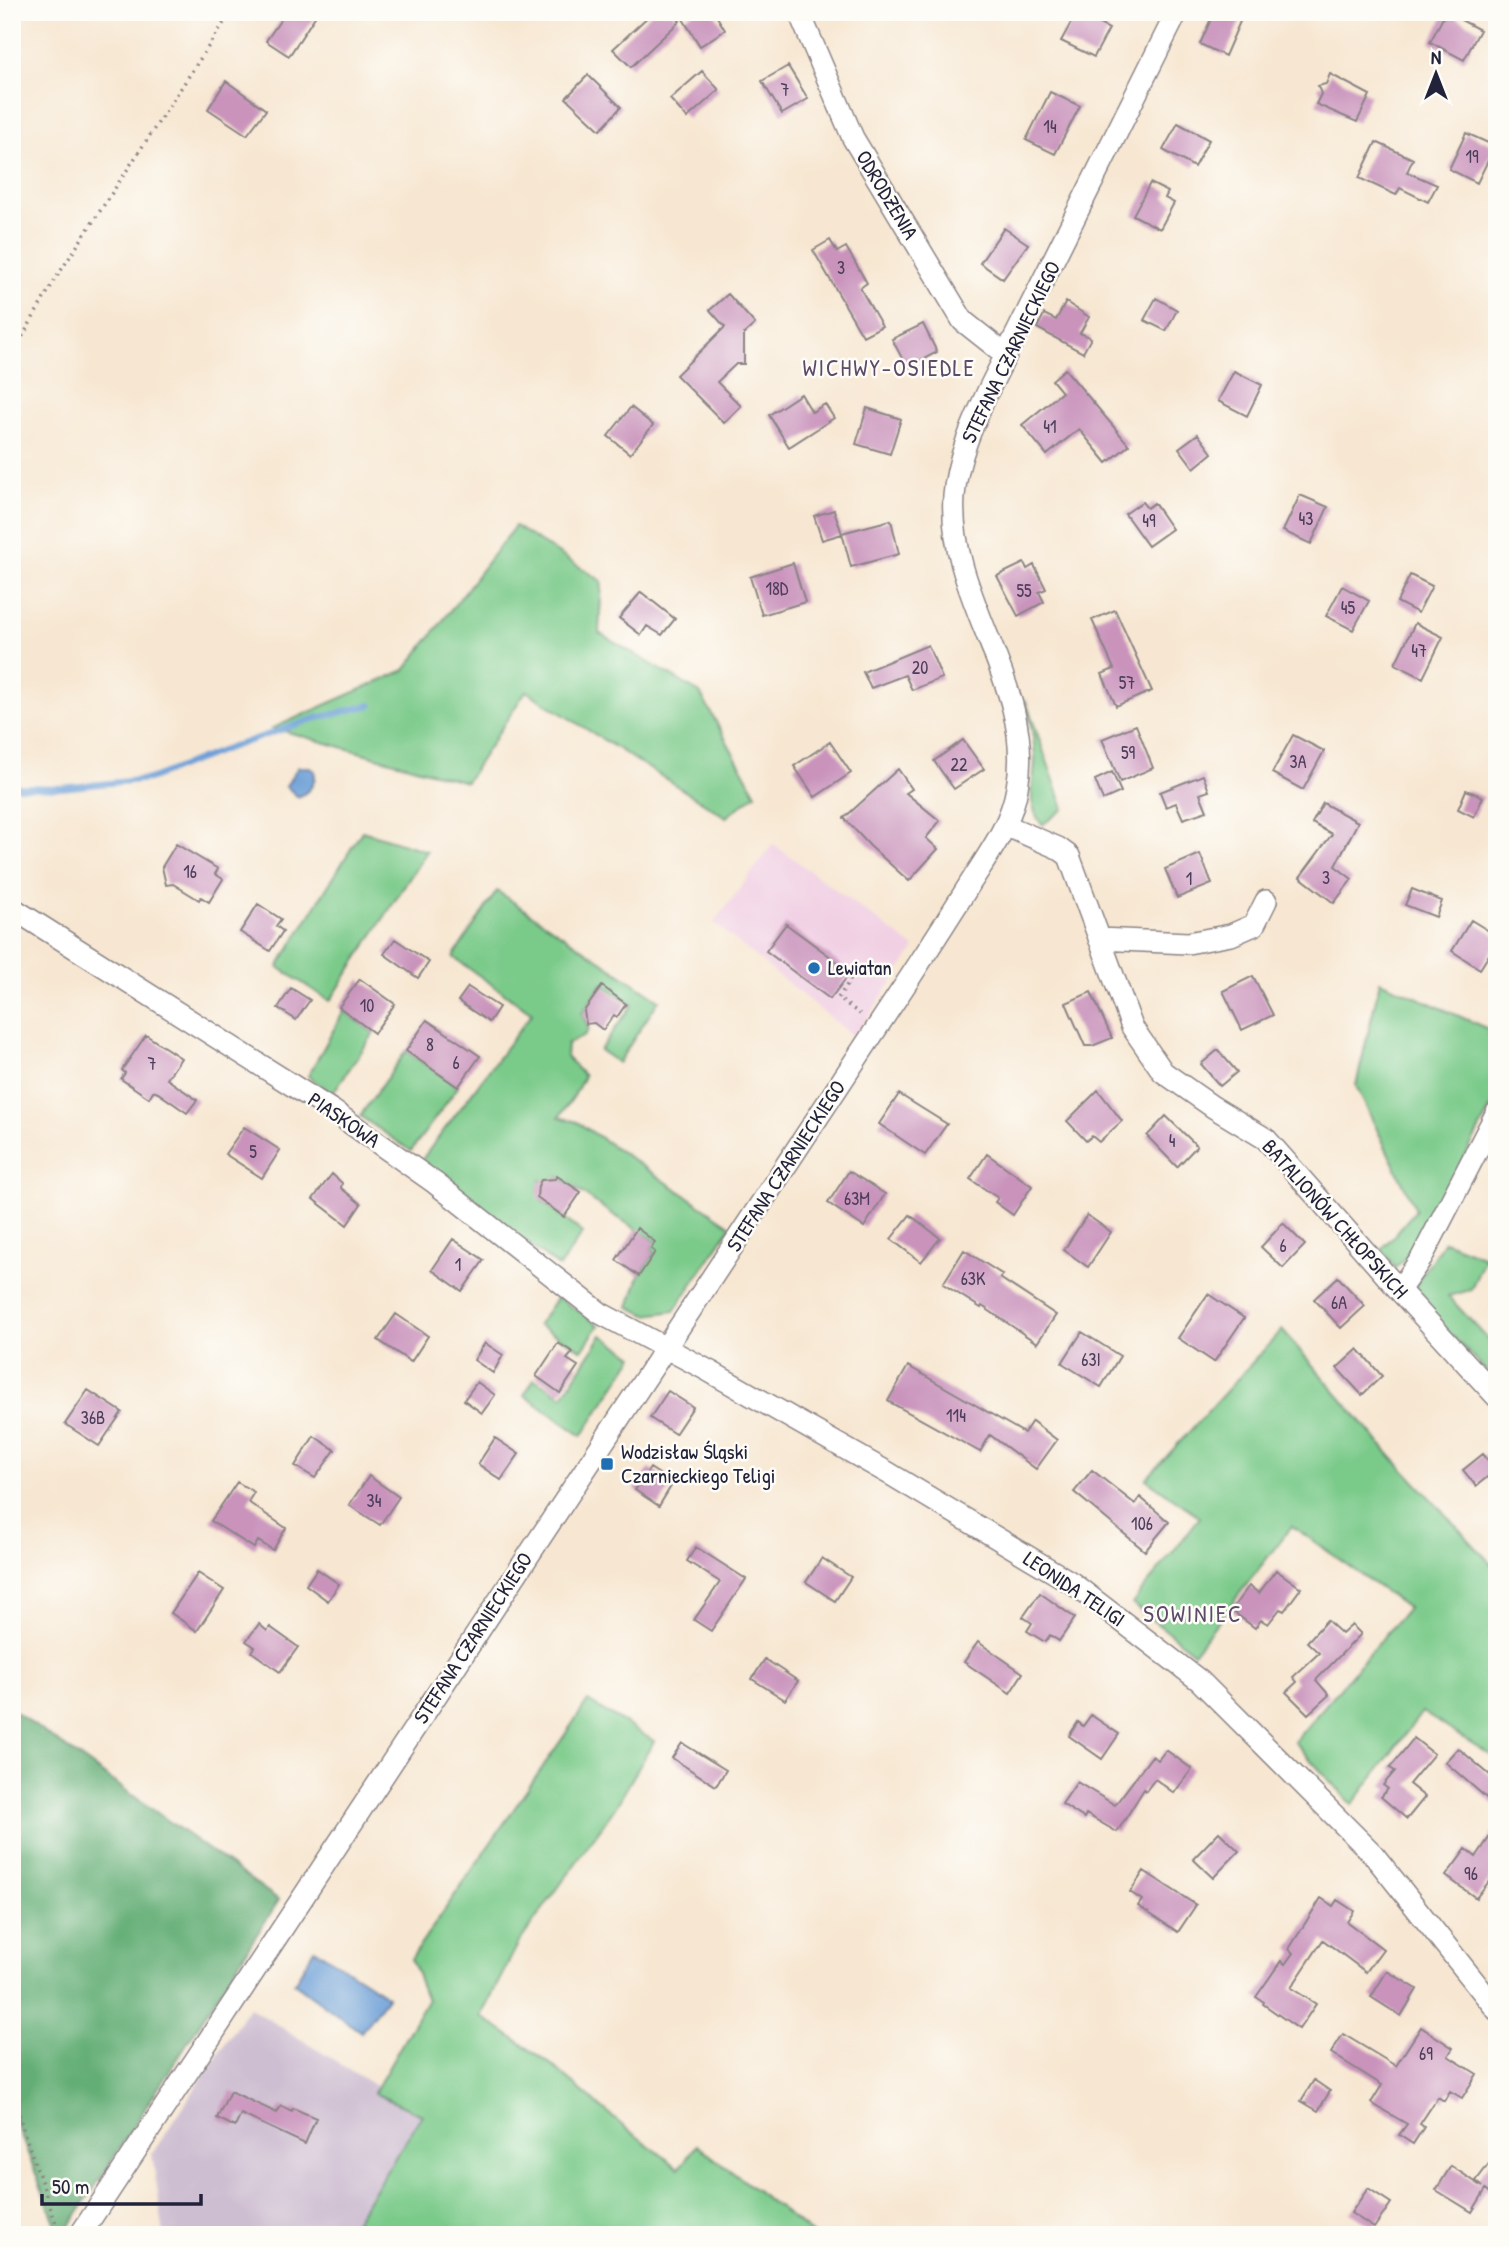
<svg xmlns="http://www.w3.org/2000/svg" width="1509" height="2247" font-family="'Patrick Hand',sans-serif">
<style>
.built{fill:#f1d0e4}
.industrial{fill:#cebed1}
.green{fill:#7aca8a;stroke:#4e7662;stroke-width:2}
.forest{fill:#63ae76;stroke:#426858;stroke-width:2}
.water{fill:#6a9ed6;stroke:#466088;stroke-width:2}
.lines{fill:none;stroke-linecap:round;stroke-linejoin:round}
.stream{stroke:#6a9ed6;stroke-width:6}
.building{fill:#c993bc}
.minor-casing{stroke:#8c8486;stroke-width:24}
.path{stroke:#8c8486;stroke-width:3.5;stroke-dasharray:2 5;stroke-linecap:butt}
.minor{stroke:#fff;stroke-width:21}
.poi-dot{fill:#1f6fb2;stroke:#fdfcf7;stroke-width:2.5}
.labels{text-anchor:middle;stroke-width:5;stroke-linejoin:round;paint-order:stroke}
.number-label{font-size:18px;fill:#4c3e5b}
.street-label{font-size:21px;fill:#22223b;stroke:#fdfcf7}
.poi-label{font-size:21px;fill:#22223b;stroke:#fdfcf7;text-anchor:start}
.neighbourhood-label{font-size:23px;letter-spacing:2px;fill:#5c4a68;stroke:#fdfcf7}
</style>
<rect width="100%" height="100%" fill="#fdfcf7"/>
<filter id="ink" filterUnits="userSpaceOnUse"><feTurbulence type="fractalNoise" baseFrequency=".0143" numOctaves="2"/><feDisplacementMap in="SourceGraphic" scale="14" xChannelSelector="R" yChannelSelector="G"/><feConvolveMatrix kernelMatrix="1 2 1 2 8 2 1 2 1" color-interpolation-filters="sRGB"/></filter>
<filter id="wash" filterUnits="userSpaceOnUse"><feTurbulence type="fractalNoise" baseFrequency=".00686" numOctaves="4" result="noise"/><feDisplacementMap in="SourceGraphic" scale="28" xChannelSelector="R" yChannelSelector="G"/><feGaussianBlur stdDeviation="1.57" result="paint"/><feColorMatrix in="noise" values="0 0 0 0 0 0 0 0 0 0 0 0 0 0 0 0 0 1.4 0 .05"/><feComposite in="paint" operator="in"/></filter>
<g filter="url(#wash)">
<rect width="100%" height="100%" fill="#f7e7d2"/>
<!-- built -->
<path class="built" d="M773 844 915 948 854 1037 714 923Z"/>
<!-- industrial -->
<path class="industrial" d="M249 2007 422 2115 345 2235H164L152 2154Z"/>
<!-- green -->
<path class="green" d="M515 526 602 581 599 633 700 693 756 794 726 817 526 691 466 782 273 728 405 670Z
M1025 699 1064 809 1042 825C1025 801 1034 787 1035 760 1035 740 1030 719 1025 699Z
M362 831 427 851 330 1001 278 967Z
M497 891 659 1000 618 1063 600 1050 632 1005 602 984 582 1014 589 1029 584 1036 567 1044 566 1057 584 1076 574 1096 559 1117 577 1122 731 1226 674 1311 647 1315 629 1307 639 1276 655 1252 651 1249 655 1241 609 1212 558 1176 552 1183 541 1180 538 1191 544 1195 541 1200 583 1233 559 1267 420 1162 532 1013 453 957Z
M1380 981 1497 1033V1096L1417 1247 1395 1268 1382 1249 1416 1210 1356 1086Z
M344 1011 374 1033 332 1094 308 1076Z
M406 1051 458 1087 411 1151 360 1116Z
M1444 1241 1485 1257 1471 1290 1448 1296 1497 1349V1382L1419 1302 1415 1286Z
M557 1297 599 1325 582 1350 538 1325Z
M1282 1330 1391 1456 1497 1570V1759L1422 1712 1352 1805 1294 1742 1408 1608 1292 1526 1194 1652 1132 1604 1200 1517 1146 1479Z
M602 1335 634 1356 582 1436 524 1395 534 1379 563 1396Z
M588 1701 654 1741 615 1808 518 1944 481 2016 548 2062 623 2126 679 2168 697 2145 814 2235H346L422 2115 374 2093 427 2000 411 1959Z"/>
<!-- forest -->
<path class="forest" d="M12 1709 279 1900 64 2235H60L12 2113Z"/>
<!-- water -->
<path class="water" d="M298 767H310L315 771C316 784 309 792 298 797L286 786Z
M315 1949 388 1996 361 2032 294 1983Z"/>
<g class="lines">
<!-- stream -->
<path class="stream" d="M12 785 20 787 61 788 149 779 226 749 313 719 371 705"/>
</g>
<g id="blocks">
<!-- building -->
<path class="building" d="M286 12H318L289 56 266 41Z
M653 12H672L680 21 631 67 613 49Z
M694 12H714L725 30 700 46 683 19Z
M1077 12 1109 29 1094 57 1061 41Z
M1214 12H1232L1242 17 1225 56 1200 44Z
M1446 12 1480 30 1464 60 1430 42Z
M788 66 808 99 782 114 762 81Z
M702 71 719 90 687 118 670 99Z
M1330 74 1370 95 1357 122 1316 104 1321 94 1318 86 1326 84Z
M588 75 621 107 600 130 566 98Z
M226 81 266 110 247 135 208 109Z
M1050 92 1080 106 1055 154 1026 140Z
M1178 123 1209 140 1194 167 1163 150Z
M1466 133 1495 146 1477 183 1449 169Z
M1376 142 1413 159 1407 172 1437 185 1428 202 1400 188 1396 195 1359 178Z
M1150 183 1168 192 1165 198 1174 203 1160 229 1133 215Z
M1004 228 1028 244 1003 279 980 263Z
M830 240 837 252 846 247 867 283 860 288 882 326 863 336 813 250Z
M728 294 755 324 744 334V364H736L717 382 741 406 724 423 676 375 725 327 710 310Z
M1156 298 1177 310 1166 331 1144 320Z
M1066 302 1089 317 1080 333 1091 338 1083 353 1037 328 1044 314 1056 320Z
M923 324 937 352 907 368 892 339Z
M1065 369 1129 445 1107 463 1079 429 1047 455 1022 425 1062 392 1052 380Z
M1234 371 1262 385 1247 416 1218 401Z
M801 394 812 412 825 404 834 418 789 447 769 415Z
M631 407 653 425 630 454 608 436Z
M867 408 901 419 890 454 856 444Z
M1198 434 1212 453 1194 468 1179 448Z
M1300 495 1328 507 1311 544 1283 531Z
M1142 502 1147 508 1154 503 1172 529 1148 546 1125 514Z
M834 510 842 534 822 540 814 516Z
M891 520 899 554 851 567 842 533Z
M793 563 805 602 762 615 750 577Z
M1024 563 1027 569 1034 565 1046 589 1039 592 1044 602 1018 616 997 576Z
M1410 575 1432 586 1418 613 1397 602Z
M1342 586 1369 601 1353 630 1326 616Z
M641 592 675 619 662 635 647 626 641 635 619 618Z
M1115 610 1152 691 1116 706 1102 674 1114 669 1092 620Z
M1415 623 1443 637 1423 678 1395 664Z
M928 645 942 678 912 690 905 675 871 688 863 672Z
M1136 725 1153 768 1120 782 1102 739Z
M1293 735 1324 751 1303 790 1272 773Z
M963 740 984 769 954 789 934 761Z
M830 742 851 773 815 797 794 766Z
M898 769 912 789 906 793 940 821 926 838 938 849 909 881 870 846 844 818Z
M1112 772 1121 792 1103 800 1095 780Z
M1203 775 1209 791 1200 794 1207 811 1183 819 1176 803 1166 807 1160 792Z
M1466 790 1483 797 1474 817 1458 809Z
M1323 803 1358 822 1335 866 1352 879 1334 903 1300 877 1332 834 1312 823Z
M176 844 218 869 215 874 223 879 209 902 201 897 199 900 173 884 166 885 162 867Z
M1200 854 1212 884 1177 898 1165 869Z
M1412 889 1442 901 1436 917 1405 905Z
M258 904 281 919 276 926 283 931 270 951 240 932Z
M1471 920 1497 936V942L1480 969 1452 951Z
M786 924 851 972 830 999 766 951Z
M395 939 429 962 418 978 384 954Z
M1253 976 1273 1015 1242 1030 1223 991Z
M360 979 395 1004 374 1033 339 1007Z
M602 986 626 1004 617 1017 614 1015 603 1030 594 1023 586 1024 584 1011Z
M468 987 499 1007 489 1022 458 1001Z
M291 988 310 1000 296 1020 278 1008Z
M1091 992 1112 1038 1092 1046H1085L1066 1003Z
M427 1020 480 1056 458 1087 406 1051Z
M146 1035 181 1058 167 1079 197 1100 187 1113 158 1093 153 1091 149 1098 121 1079 125 1073 122 1070Z
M1218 1050 1237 1072 1220 1086 1201 1064Z
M1098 1090 1122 1121 1099 1142 1092 1136 1086 1141 1067 1121Z
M899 1094 947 1124 925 1155 879 1124Z
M1166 1116 1197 1146 1177 1167 1147 1136Z
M244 1127 280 1150 262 1178 225 1154Z
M987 1154 1032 1186 1013 1215 995 1202 998 1198 970 1179Z
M849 1171 885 1194 864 1227 828 1203Z
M332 1174 342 1183 341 1188 361 1204 347 1225 313 1199Z
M557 1176 581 1192 564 1217 537 1197 538 1186 541 1180 555 1179Z
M910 1215 940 1238 921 1262 891 1239Z
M1087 1215 1111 1232 1088 1267 1064 1250Z
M1283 1223 1305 1245 1283 1268 1261 1247Z
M637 1228 655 1242 651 1249 655 1252 639 1276 616 1260Z
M453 1239 484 1260 462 1291 432 1270Z
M964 1250 1003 1275 1000 1278 1056 1315 1037 1343 982 1306 981 1308 943 1284Z
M1338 1277 1365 1306 1341 1328 1314 1299Z
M1208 1294 1244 1318 1214 1362 1178 1338Z
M396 1314 428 1336 411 1362 378 1340Z
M1082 1332 1120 1356 1101 1387 1062 1363Z
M485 1343 503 1355 493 1373 474 1360Z
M558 1343 573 1352 567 1359 578 1366 560 1393 536 1376Z
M1358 1349 1382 1376 1362 1395 1337 1368Z
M908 1366 1024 1433 1032 1421 1057 1440 1036 1469 990 1435 980 1452 888 1401Z
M477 1382 495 1395 482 1413 464 1400Z
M88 1390 122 1412 99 1446 65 1424Z
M668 1391 693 1407 675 1434 650 1418Z
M314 1436 335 1450 315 1478 295 1466Z
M495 1438 519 1454 501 1480 478 1464Z
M1483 1454 1496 1470 1476 1486 1463 1470Z
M650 1468 673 1483 659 1506 635 1490Z
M1092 1470 1135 1504 1140 1497 1169 1522 1145 1551 1074 1492Z
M369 1476 399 1497 380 1525 349 1505Z
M237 1482 254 1492 248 1502 286 1528 273 1550 258 1541 254 1548 211 1521Z
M696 1547 746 1579 711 1631 694 1620 720 1582 687 1561Z
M822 1558 851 1577 835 1601 806 1582Z
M317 1569 339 1584 328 1601 306 1585Z
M1276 1570 1301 1588 1284 1611 1280 1609 1268 1624 1261 1620 1255 1628 1231 1610 1249 1586 1259 1593Z
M198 1573 224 1590 197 1631 171 1613Z
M1040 1593 1075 1618 1059 1641 1050 1635 1045 1642 1027 1631 1032 1623 1023 1617Z
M1327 1620 1342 1634 1352 1625 1361 1634 1316 1680 1329 1695 1308 1714 1286 1692 1297 1682 1293 1677 1319 1653 1307 1642Z
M259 1624 267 1631 270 1627 298 1647 280 1672 252 1652 255 1647 246 1641Z
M978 1642 1023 1673 1010 1693 964 1662Z
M765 1659 798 1681 785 1700 752 1679Z
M1091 1715 1119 1734 1102 1759 1069 1736 1078 1722 1083 1726Z
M1414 1738 1434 1754 1409 1784 1425 1797 1407 1819 1381 1797 1388 1789 1383 1785 1395 1771 1390 1768Z
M682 1743 726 1770 716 1786 672 1758Z
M1458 1748 1497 1781V1807L1445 1762Z
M1166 1750 1192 1769 1174 1793 1155 1779 1146 1791 1144 1789 1117 1832 1086 1814 1084 1818 1062 1804 1077 1782 1115 1805 1152 1756 1158 1760Z
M1497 1826V1871L1476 1898 1446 1876 1466 1849 1476 1857Z
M1219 1832 1239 1851 1213 1878 1193 1859Z
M1144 1871 1196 1905 1178 1932 1138 1906 1142 1900 1130 1892Z
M1321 1898 1333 1906 1337 1900 1354 1911 1347 1922 1383 1949 1366 1972 1323 1940 1291 1988 1316 2004 1299 2029 1263 2004 1264 2002 1256 1997 1281 1961 1285 1964 1293 1953 1289 1949Z
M1387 1971 1417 1989 1401 2016 1371 1997Z
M1421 2027 1453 2048 1448 2056 1477 2074 1462 2098 1450 2091 1444 2101 1438 2097 1420 2124 1424 2127 1413 2144 1399 2135 1407 2124 1371 2103 1382 2085 1331 2053 1343 2034 1396 2066Z
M1314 2080 1330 2091 1318 2111 1301 2101Z
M230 2091 277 2113 281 2106 292 2111 293 2108 316 2118 305 2144 241 2114 235 2127 217 2118Z
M1497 2153V2199L1486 2189 1472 2212 1436 2190 1451 2166 1483 2187 1476 2181Z
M1368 2188 1391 2203 1374 2228 1351 2213Z"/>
</g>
</g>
<g filter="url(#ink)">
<use href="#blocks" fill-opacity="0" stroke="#8c8486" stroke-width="2"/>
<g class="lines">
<defs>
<path id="minor" d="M799 12 853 138 963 321 1006 355
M1007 826 1058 848 1069 856 1132 1027 1163 1072 1213 1107 1266 1139 1399 1290 1497 1397
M12 908 333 1111 435 1183 600 1313 709 1371 890 1474 1072 1583 1200 1681 1373 1854 1497 2010
M1099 939 1188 943 1231 935 1254 925 1266 901
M1399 1290 1421 1259 1497 1112
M80 2235 911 976C931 945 951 914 971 882 990 852 1011 824 1017 788 1036 685 947 599 954 496 957 459 973 424 988 391L1177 12"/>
</defs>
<!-- minor casing -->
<use href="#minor" class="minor-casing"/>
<!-- path -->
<path class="path" d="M12 355 54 281 231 12
M855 973 838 998 860 1014
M12 2087 24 2132 59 2232"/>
<!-- minor -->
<use href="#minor" class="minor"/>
</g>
</g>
<!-- markers -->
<g class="poi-dot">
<circle cx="814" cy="968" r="7"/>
<rect x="600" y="1457" width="14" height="14" rx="3.5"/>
</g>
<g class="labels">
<!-- number labels -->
<g class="number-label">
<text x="785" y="96">7</text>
<text x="1050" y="133">14</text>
<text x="1472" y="163">19</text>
<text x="841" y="274">3</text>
<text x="1050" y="433">41</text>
<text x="1306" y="525">43</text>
<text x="1149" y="527">49</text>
<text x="777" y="595">18D</text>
<text x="1024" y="597">55</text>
<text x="1348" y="614">45</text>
<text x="1419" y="657">47</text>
<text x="920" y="674">20</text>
<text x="1127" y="689">57</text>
<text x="1128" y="759">59</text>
<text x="1298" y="768">3A</text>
<text x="959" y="771">22</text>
<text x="190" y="878">16</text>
<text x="1326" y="884">3</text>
<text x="1189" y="885">1</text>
<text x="367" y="1012">10</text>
<text x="430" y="1051">8</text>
<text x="456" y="1069">6</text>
<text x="152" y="1070">7</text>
<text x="1172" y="1147">4</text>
<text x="253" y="1158">5</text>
<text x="857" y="1205">63M</text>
<text x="1283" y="1252">6</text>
<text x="458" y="1271">1</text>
<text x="973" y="1285">63K</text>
<text x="1339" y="1309">6A</text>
<text x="1091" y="1366">63I</text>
<text x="956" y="1422">114</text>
<text x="93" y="1424">36B</text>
<text x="374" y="1507">34</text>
<text x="1142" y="1530">106</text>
<text x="1471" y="1880">96</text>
<text x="1426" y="2060">69</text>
</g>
<!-- street labels -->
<g class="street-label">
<text transform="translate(887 195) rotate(59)" y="7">ODRODZENIA</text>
<text transform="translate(1011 352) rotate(-64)" y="7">STEFANA CZARNIECKIEGO</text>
<text transform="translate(344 1120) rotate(34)" y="7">PIASKOWA</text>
<text transform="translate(786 1166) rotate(-57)" y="7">STEFANA CZARNIECKIEGO</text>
<text transform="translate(1335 1219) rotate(48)" y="7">BATALIONÓW CHŁOPSKICH</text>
<text transform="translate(1074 1589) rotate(34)" y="7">LEONIDA TELIGI</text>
<text transform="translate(473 1638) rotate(-57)" y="7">STEFANA CZARNIECKIEGO</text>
</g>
<!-- poi labels -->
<g class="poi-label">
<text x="828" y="975">Lewiatan</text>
<text x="621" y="1459">Wodzisław Śląski<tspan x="621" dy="24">Czarnieckiego Teligi</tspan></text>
</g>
<!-- neighbourhood labels -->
<g class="neighbourhood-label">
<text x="889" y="376">WICHWY-OSIEDLE</text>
<text x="1193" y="1622">SOWINIEC</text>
</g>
</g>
<!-- margin -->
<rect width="1509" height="2247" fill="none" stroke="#fdfcf7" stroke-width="42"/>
<!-- north arrow -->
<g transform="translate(1436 74)" stroke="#fdfcf7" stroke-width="5" paint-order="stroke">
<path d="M0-5L12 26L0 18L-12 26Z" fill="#22223b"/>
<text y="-10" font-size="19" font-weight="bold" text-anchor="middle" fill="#22223b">N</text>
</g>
<!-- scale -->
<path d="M42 2194v10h159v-10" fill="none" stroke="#22223b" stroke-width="3.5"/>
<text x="52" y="2194" font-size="21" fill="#22223b" stroke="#fdfcf7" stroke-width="5" paint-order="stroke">50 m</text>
</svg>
